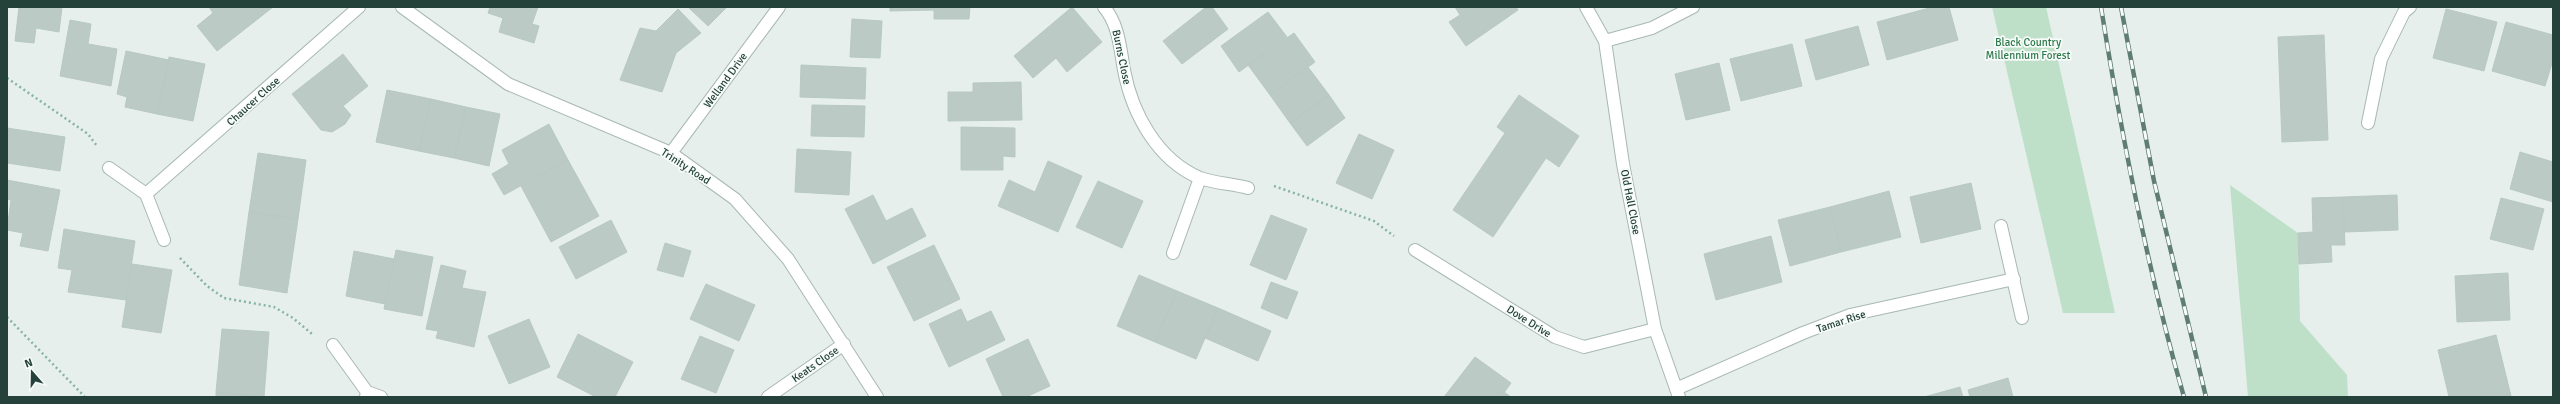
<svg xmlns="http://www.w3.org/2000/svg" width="2560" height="404" font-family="Signika,sans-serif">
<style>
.green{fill:#bfe0c8}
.building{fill:#bbcac4;stroke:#b8c9c2}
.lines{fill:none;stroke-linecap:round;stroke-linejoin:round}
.street-casing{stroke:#a8b8b2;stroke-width:14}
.path{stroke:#86b3a5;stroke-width:2.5;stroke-dasharray:2 3;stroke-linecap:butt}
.street{stroke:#fff;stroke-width:12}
.rail-casing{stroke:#5f7d75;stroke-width:4.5}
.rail{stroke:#f7fbf9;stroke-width:3;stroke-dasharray:9;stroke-linecap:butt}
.labels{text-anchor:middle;stroke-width:3.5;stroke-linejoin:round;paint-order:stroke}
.park-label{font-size:11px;fill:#2d7a4b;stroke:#f7fbf9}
.street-label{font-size:11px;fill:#24423a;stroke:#f7fbf9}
</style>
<rect width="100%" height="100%" fill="#e6efeb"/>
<!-- green -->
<path class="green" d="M1992 7H2046L2115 313H2063Z
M2230 185 2298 233 2300 321 2347 375 2348 397H2248Z"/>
<!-- building -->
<path class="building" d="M19 7H62L59 32 36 28 34 43 15 41Z
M209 7H273L217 51 197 26 213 13Z
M490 7H538L532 24 539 26 534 43 499 32 503 18 488 13Z
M688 7H727L708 26Z
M890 7H934V10L890 11Z
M934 7H970L969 19H934Z
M1072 7 1102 42 1067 72 1056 58 1033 78 1014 56Z
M1206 7H1212L1228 29 1182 64 1163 41Z
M1455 7H1516L1518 10 1466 46 1449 22 1460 15Z
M1933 7H1949L1958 40 1887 60 1877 22Z
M678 9 701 33 676 53 662 92 620 80 640 28 656 31Z
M2446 9 2497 22 2484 71 2433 58Z
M1268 12 1287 37 1239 72 1221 46Z
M852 19 882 21 880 58 850 57Z
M70 20 91 24 88 44 117 49 111 86 60 76Z
M2506 22 2553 35V60L2545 86 2492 71Z
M1858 26 1869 65 1816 80 1805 40Z
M1294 33 1315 62 1270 95 1248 65Z
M2324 35 2328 140 2282 142 2278 37Z
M1792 44 1802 86 1741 101 1730 59Z
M126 51 169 60 157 114 125 107 127 97 117 94Z
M343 54 368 86 343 106 351 115 345 124 332 132 321 130 292 94Z
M169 57 205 64 193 121 157 114Z
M1719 63 1730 110 1686 120 1675 74Z
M801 65 866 68 865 99 800 97Z
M1308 67 1329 95 1290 123 1270 95Z
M1021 82 1022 120 948 121V92H973V83Z
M387 90 431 99 419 151 376 142Z
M1329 95 1345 118 1307 146 1290 123Z
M1519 95 1579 136 1559 167 1546 158 1493 237 1453 210 1505 133 1497 127Z
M431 99 466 107 454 158 419 151Z
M812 105 865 106 864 137 811 136Z
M466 107 500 114 489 166 454 158Z
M549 124 568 160 504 195 492 174 509 164 502 150Z
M961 127 1015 128V157L1003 156V170H961Z
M7 128 65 137 60 171 7 163Z
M1359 134 1394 150 1372 199 1336 183Z
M797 149 851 152 849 195 795 192Z
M2520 152 2553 162V202L2510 189Z
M258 153 306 160 298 219 249 212Z
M568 160 599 216 551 242 521 186Z
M1048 161 1082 176 1058 232 998 206 1009 180 1035 192Z
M7 180 60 190 48 251 20 246 23 233 7 230 11 200 7 199Z
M1098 181 1143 201 1122 248 1076 227Z
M1971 183 1981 229 1921 243 1910 197Z
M1889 191 1901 237 1841 252 1830 207Z
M873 195 886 221 912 208 926 236 873 264 845 209Z
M2397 195 2398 230 2344 232 2343 197Z
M2343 197 2345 245H2331L2332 262 2299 264 2298 233 2313 232 2312 198Z
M2501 198 2544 209 2533 250 2490 239Z
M1830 207 1841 252 1790 266 1778 220Z
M249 212 298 219 287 293 239 285Z
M1271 215 1307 229 1286 280 1250 265Z
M611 220 627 252 576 279 559 247Z
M64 229 135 241 126 300 68 292 72 270 58 268Z
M1771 236 1782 282 1716 300 1704 254Z
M665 243 691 251 683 277 657 270Z
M934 245 960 299 914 321 887 267Z
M396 250 433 257 422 316 384 309Z
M354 251 394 259 385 304 346 296Z
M132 264 172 270 161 333 122 327Z
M441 265 466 271 462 288 486 292 474 347 436 338 438 331 426 329Z
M2508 273 2510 320 2457 322 2455 276Z
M1139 275 1177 291 1155 342 1117 326Z
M1271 282 1298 292 1287 319 1261 308Z
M706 284 755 305 739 341 690 319Z
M1177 291 1218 308 1196 359 1155 342Z
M1218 308 1271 331 1258 361 1205 338Z
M961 309 967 322 991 311 1005 340 949 367 929 324Z
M529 319 550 367 509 384 488 336Z
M222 329 269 332 264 397 216 392Z
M578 334 633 362 615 397H596L557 377Z
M2496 335 2511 396 2449 397 2438 350Z
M700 336 734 350 716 393 681 379Z
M1028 339 1050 386 1026 397H1003L986 359Z
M1475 357 1511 383 1501 397H1444Z
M2008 378 2013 397H1970L1968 390Z
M1960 387 1963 397H1924Z
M216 392 264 397H216Z
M1504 392 1511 397H1501Z"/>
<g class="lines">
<defs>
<path id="street" d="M402 7 508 84 671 153 735 199 788 259 877 397
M1104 7C1119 25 1120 48 1124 70 1132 113 1157 160 1200 178 1214 183 1233 184 1248 188
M1586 7 1605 41 1623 164 1655 329 1679 397
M1605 41 1652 28 1693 7
M2368 123 2381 59 2404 12 2410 7
M671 153 779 7
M109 168 146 194 164 240
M146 194 359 7
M2001 226 2022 318
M1415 250 1555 337 1584 347 1655 329
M1173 253 1200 178
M333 345 367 392 366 397
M1676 389 1803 333 1850 315 2014 279
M367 392 381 397
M768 397 844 344"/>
</defs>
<!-- street casing -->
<use href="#street" class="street-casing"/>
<!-- path -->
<path class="path" d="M7 78 88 134 97 146
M1274 186 1374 221 1394 236
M180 258 207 286 224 298 274 307 293 318 312 334
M7 317 85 397"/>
<!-- street -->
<use href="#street" class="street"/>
<defs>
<path id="rail" d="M2101 7C2122 138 2147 269 2184 397
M2121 7 2154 181 2206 397"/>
</defs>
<!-- rail casing -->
<use href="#rail" class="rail-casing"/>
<!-- rail -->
<use href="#rail" class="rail"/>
</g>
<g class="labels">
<!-- park labels -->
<g class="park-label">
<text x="2028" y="46">Black Country<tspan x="2028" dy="13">Millennium Forest</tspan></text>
</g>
<!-- street labels -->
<g class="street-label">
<text transform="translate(1122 57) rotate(78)" y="4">Burns Close</text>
<text transform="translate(725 80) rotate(-54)" y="4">Welland Drive</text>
<text transform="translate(253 101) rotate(-42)" y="4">Chaucer Close</text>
<text transform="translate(686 166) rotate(33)" y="4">Trinity Road</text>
<text transform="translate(1631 202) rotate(79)" y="4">Old Hall Close</text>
<text transform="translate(1529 321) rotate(32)" y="4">Dove Drive</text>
<text transform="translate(1841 321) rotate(-18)" y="4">Tamar Rise</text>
<text transform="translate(815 364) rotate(-35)" y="4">Keats Close</text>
</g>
</g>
<!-- border -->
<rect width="2560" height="404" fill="none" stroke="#24423a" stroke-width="16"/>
<!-- north arrow -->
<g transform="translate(32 372) rotate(340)" stroke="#f7fbf9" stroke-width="3" paint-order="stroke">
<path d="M0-3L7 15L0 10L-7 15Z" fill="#24423a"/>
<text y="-6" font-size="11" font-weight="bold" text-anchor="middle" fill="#24423a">N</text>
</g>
</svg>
